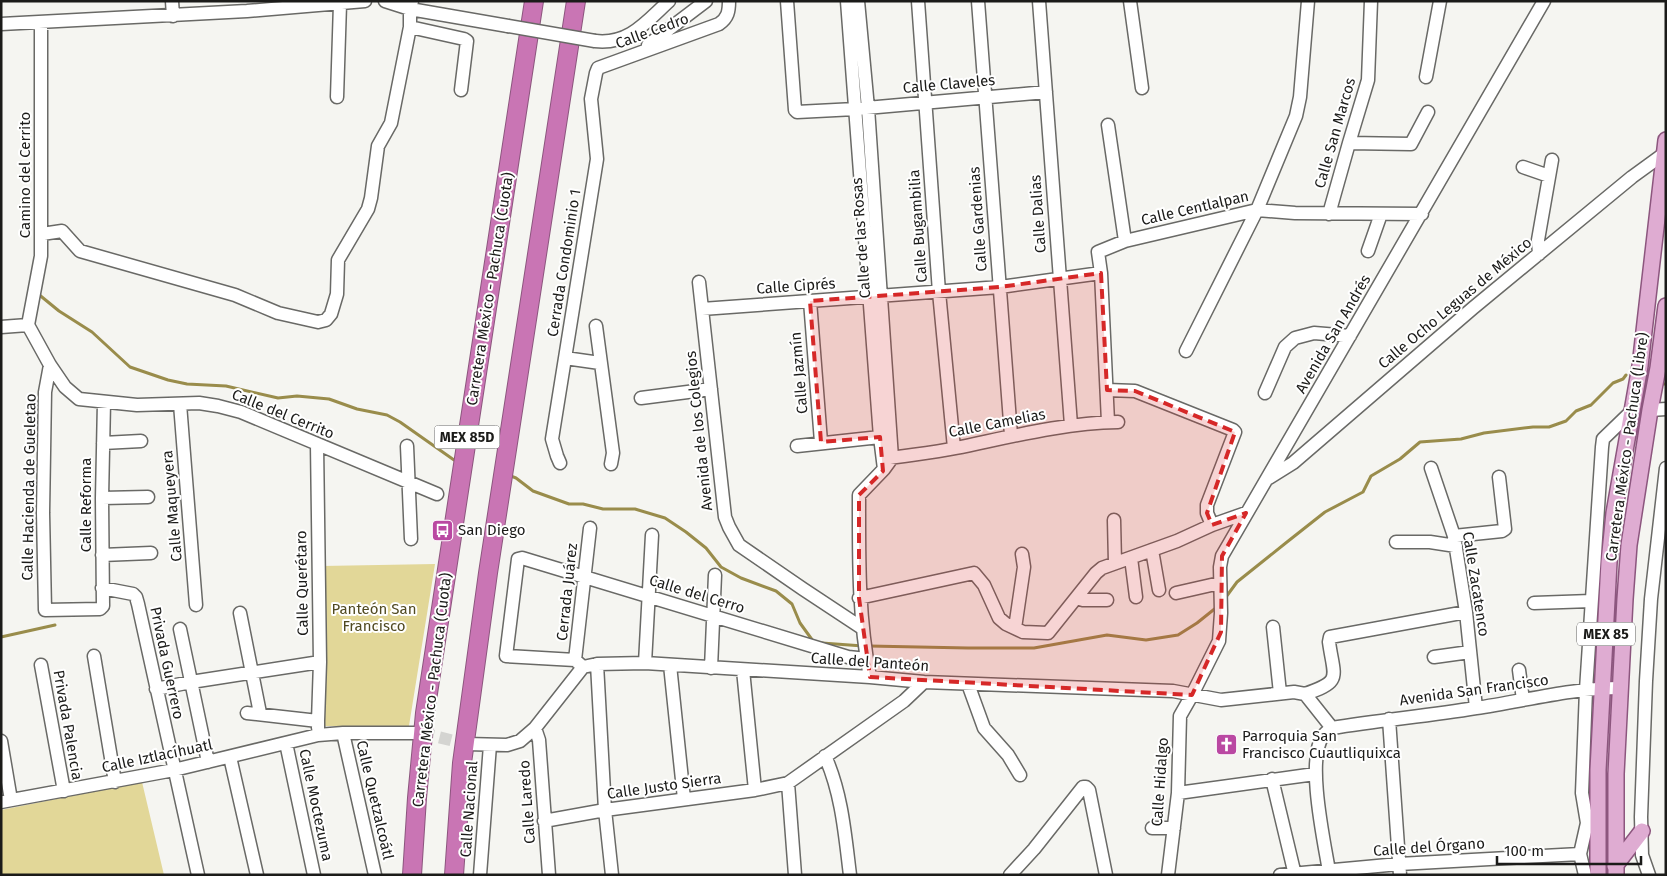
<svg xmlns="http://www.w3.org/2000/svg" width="1667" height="876" font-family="'Fira Sans',sans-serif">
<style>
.green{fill:#e2d798}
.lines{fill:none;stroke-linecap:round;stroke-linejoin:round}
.stream{stroke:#998c4b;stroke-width:3}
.minor-tunnel{stroke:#d4d4d1;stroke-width:12;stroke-dasharray:12 6;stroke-linecap:butt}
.minor-casing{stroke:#696966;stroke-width:15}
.major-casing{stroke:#8c567e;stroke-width:18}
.highway-casing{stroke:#8c567e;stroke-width:20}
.minor{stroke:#fff;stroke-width:12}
.major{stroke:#dfacd2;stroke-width:15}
.highway{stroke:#c975b4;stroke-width:18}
.minor-bridge-casing{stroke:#696966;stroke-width:15;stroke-linecap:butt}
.minor-bridge{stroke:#fff;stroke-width:12}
.marked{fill:#d62828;fill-opacity:0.2;stroke:#d62828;stroke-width:4;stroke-dasharray:10 6;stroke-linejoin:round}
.labels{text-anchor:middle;stroke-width:4;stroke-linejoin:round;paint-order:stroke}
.shield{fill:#fff;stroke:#5f5f5e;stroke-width:1}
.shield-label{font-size:14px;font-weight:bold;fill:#1b1b19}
.street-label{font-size:15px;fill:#1b1b19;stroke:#fff}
.poi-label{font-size:15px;fill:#1b1b19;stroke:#fff;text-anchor:start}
.park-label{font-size:15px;fill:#504921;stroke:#fff}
</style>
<rect width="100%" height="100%" fill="#f5f5f1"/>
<!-- green -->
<path class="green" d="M435 564 408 732 345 726H319L322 566Z
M142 782 164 875H1V810Z"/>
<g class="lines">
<!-- stream -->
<path class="stream" d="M37 293 59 311 92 332 130 367 168 380 187 384 226 386 278 398 297 396 329 399 357 409 387 415 400 422 454 460
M1664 384H1666
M508 475 516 478 533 491 569 504H583L603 509H635L665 518 686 532 706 548 721 567 741 578 776 591 792 604 800 623 813 641
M1226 597 1237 582 1287 542 1325 512 1363 492 1371 476 1400 459 1420 442 1461 439 1484 433 1533 427H1549L1566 421 1576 411 1591 405 1613 383 1623 379 1626 375
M1 637 55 625
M822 643 863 646
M869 646 968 648H1034L1107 635 1146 640 1178 635 1197 623 1217 607"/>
<!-- minor-tunnel -->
<path class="minor-tunnel" d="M422 733 466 744"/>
<defs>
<path id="minor" d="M172 1 173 16
M385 1 410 9 508 26
M787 1 795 110 797 112 855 109 1046 92
M847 1 880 437 884 469
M858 1 868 108 892 458 884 469 859 495C859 558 858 615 870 677
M918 1 939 292 954 448
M978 1 1011 435
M1039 1 1071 425
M1130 1 1142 88
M1 24 247 11 365 1
M410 27 464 39 467 41 461 90
M595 41C629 45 646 22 669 1
M648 45 706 1
M1426 77 1440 1
M337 97 340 4
M1108 125 1125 241
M1349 143 1411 144 1428 112
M1523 167 1549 176
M1329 214 1349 143 1368 80 1371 1
M42 234 62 231 80 251 235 295 278 313 318 322 326 320 331 314 337 294 338 260 368 209 371 198 378 146 391 123 410 27V9L412 1
M1368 251 1381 214
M1539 254 1538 240 1552 160
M699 282 725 517 729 527 739 545 803 589 862 628
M810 301 821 442
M702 309 1000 287 1101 273
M28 325 50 365 65 387 79 399 137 405 199 403 218 406 241 412 437 494
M28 325 41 256V23
M596 326 613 453 611 464
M1 327 28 325
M1186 351 1257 210 1296 116 1300 97 1308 1
M565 358 600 363
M50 365 45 392 43 513 45 610 100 609 103 606 102 498 104 402
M1107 390 1135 391 1233 430 1235 432 1207 505V513L1212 525
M1265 393 1285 347 1295 338 1314 333 1350 336
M641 398 711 389
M180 404 196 605
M1650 410 1666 409
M1108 422 1101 273 1098 252 1125 241 1257 210 1295 213 1422 214
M103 443 141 441
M317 444 320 662 318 721
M407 446 411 539
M797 446 880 437
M884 459C908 455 932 453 956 448 1010 437 1063 423 1118 422
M560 463 557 456 552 439 597 159 591 99 596 73 598 68 719 24C728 18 729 11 729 1
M1431 468 1454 536 1466 612 1476 708
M1269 478 1293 463 1473 308 1632 177 1665 153
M102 498 148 497
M1114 520 1115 563
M1454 536 1502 531 1505 529 1499 477
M1396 542H1430L1456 546
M1152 550 1159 590
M102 555 151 553
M1131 558 1136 597
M102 588 133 594 136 597 138 604 198 875
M1176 593 1220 583
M859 598 974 573 984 585 999 618 1006 624 1023 632 1048 633 1096 573 1102 568 1177 541 1212 525 1246 513
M1076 598 1083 600H1107
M1534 603 1591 601
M240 613 260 713
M1273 627 1280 693
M1015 628 1024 567 1022 554
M180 629 208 762
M94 656 115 782
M1434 657 1470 652
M575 660 590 528
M645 663 652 535
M597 664 605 810 612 875
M41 665 64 791
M670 665 684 799
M583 667 575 660 506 656 518 559 522 558 848 657 867 659
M711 668 715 575
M743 670 755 790
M1519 670 1523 700
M968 684 984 728 1008 755 1020 775
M156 689 191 682 320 662
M1305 694C1343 681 1334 678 1329 642L1330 637 1466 612
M1305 694 1332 728
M247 713 318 721V728
M1389 719 1400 875
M535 728 539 740 549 875
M1332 728C1380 720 1428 716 1476 708 1524 701 1572 688 1621 688
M343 733 375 875
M1 741 11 800
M286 743 314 875
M466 744 507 745 520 741 535 728 583 667 597 664 645 663 870 677 924 682 1173 691 1221 700 1294 692 1305 694
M825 756C842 794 845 835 850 875
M230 757 257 875
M1272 779 1295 875
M788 783 795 875
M1178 793 1315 774
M1 802 174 770 318 735 343 733H422
M544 821 605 810 755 790 788 783 904 701 924 682
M1152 828H1174
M1329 871C1324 841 1306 759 1323 736 1325 733 1329 730 1332 728
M480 875 490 745
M1010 875 1034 849 1083 787H1086L1089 790 1106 875
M1168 875 1178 793 1180 716 1192 695 1219 641 1221 613 1220 567 1222 556 1544 1
M1280 875 1399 864 1580 854
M1585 875 1580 854 1587 823 1582 793 1586 690 1602 447 1603 439 1633 410
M1649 875 1642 855 1641 817 1646 681 1651 599 1666 468"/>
<path id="major" d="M1615 866 1642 831
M1598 875V770L1609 562 1614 513 1640 366 1666 140
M1616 875V774L1625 599 1629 545 1650 410 1658 368 1666 306"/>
<path id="highway" d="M412 875 417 798 425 713 534 1
M454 875 462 763 488 573 576 1"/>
</defs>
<!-- minor casing -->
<use href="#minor" class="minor-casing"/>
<!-- major casing -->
<use href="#major" class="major-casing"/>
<!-- highway casing -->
<use href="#highway" class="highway-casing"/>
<!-- minor -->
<use href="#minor" class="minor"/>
<!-- major -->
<use href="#major" class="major"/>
<!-- highway -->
<use href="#highway" class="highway"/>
<defs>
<path id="minor-bridge" d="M508 26 595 41"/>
</defs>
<!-- minor-bridge casing -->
<use href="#minor-bridge" class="minor-bridge-casing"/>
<!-- minor-bridge -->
<use href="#minor-bridge" class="minor-bridge"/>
</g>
<!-- marked area -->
<path class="marked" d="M1101 273 1107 390 1135 391 1235 432 1207 513 1212 525 1246 513 1222 556 1221 632 1192 695 870 677 859 598V495L883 471 880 437 821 442 810 301 1000 287Z"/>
<!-- icons -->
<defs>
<symbol id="bus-square" viewBox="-11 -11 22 22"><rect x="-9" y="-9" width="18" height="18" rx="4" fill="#ba48a2" stroke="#fff"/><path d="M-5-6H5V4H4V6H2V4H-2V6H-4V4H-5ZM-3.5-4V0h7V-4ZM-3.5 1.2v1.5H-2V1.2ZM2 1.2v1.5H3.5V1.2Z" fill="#fff"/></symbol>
<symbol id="church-square" viewBox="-11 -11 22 22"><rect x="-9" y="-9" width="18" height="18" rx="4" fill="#ba48a2" stroke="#fff"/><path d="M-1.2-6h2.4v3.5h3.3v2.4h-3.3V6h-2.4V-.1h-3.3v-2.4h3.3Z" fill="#fff"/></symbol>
</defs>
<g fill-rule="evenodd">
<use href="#bus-square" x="430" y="518" width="25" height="25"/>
<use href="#church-square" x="1214" y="732" width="25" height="25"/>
</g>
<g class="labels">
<!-- shield labels -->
<g class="shield">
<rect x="434.5" y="425.5" width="65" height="23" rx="4"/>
<rect x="1577" y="622.5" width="58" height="23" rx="4"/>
</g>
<g class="shield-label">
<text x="467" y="442">MEX 85D</text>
<text x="1606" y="639">MEX 85</text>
</g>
<!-- street labels -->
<g class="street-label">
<text transform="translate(652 31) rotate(-20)" y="5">Calle Cedro</text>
<text transform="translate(949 84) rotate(-5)" y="5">Calle Claveles</text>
<text transform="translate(1335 133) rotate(-74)" y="5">Calle San Marcos</text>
<text transform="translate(25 175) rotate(-90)" y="5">Camino del Cerrito</text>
<text transform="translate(1195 208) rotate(-13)" y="5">Calle Centlalpan</text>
<text transform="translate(1038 214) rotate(-94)" y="5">Calle Dalias</text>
<text transform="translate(978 219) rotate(-94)" y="5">Calle Gardenias</text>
<text transform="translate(918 226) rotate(-94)" y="5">Calle Bugambilia</text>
<text transform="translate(861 238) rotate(-94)" y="5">Calle de las Rosas</text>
<text transform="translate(564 263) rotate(-81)" y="5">Cerrada Condominio 1</text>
<text transform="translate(796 286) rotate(-4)" y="5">Calle Ciprés</text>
<text transform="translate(490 289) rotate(-81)" y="5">Carretera México - Pachuca (Cuota)</text>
<text transform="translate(1455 303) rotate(-40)" y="5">Calle Ocho Leguas de México</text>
<text transform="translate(1333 334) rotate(-60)" y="5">Avenida San Andrés</text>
<text transform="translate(799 373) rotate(-95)" y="5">Calle Jazmín</text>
<text transform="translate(283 414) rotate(22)" y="5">Calle del Cerrito</text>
<text transform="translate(997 423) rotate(-11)" y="5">Calle Camelias</text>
<text transform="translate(699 431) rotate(-96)" y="5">Avenida de los Colegios</text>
<text transform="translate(1627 447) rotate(-82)" y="5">Carretera México - Pachuca (Libre)</text>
<text transform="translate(29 487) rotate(-89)" y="5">Calle Hacienda de Gueletao</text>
<text transform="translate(86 505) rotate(-90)" y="5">Calle Reforma</text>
<text transform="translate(172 506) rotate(-95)" y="5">Calle Maqueyera</text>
<text transform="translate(302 583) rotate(-91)" y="5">Calle Querétaro</text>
<text transform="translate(1476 584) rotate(81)" y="5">Calle Zacatenco</text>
<text transform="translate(567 592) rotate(-84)" y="5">Cerrada Juárez</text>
<text transform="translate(697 594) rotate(17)" y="5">Calle del Cerro</text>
<text transform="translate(870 662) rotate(4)" y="5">Calle del Panteón</text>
<text transform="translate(167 663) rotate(78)" y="5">Privada Guerrero</text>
<text transform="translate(432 690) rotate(-83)" y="5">Carretera México - Pachuca (Cuota)</text>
<text transform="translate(1474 690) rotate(-8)" y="5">Avenida San Francisco</text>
<text transform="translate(68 725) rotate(80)" y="5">Privada Palencia</text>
<text transform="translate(157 756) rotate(-12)" y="5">Calle Iztlacíhuatl</text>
<text transform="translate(1160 782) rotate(-86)" y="5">Calle Hidalgo</text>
<text transform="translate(664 786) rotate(-8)" y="5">Calle Justo Sierra</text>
<text transform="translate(375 800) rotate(77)" y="5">Calle Quetzalcoátl</text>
<text transform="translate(527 802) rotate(-94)" y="5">Calle Laredo</text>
<text transform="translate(316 805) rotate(78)" y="5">Calle Moctezuma</text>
<text transform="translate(469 809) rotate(-86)" y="5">Calle Nacional</text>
<text transform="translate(1429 847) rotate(-4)" y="5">Calle del Órgano</text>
</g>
<!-- poi labels -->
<g class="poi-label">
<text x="458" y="535">San Diego</text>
<text x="1242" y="741">Parroquia San<tspan x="1242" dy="17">Francisco Cuautliquixca</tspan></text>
</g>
<!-- park labels -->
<g class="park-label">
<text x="374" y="614">Panteón San<tspan x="374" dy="17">Francisco</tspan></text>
</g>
</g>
<!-- border -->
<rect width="1667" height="876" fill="none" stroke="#1b1b19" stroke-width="5"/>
<!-- scale -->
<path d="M1497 856v8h144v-8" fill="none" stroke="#1b1b19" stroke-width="2.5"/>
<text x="1504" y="856" font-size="15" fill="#1b1b19" stroke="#ffffff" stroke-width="4" paint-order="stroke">100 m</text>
</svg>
